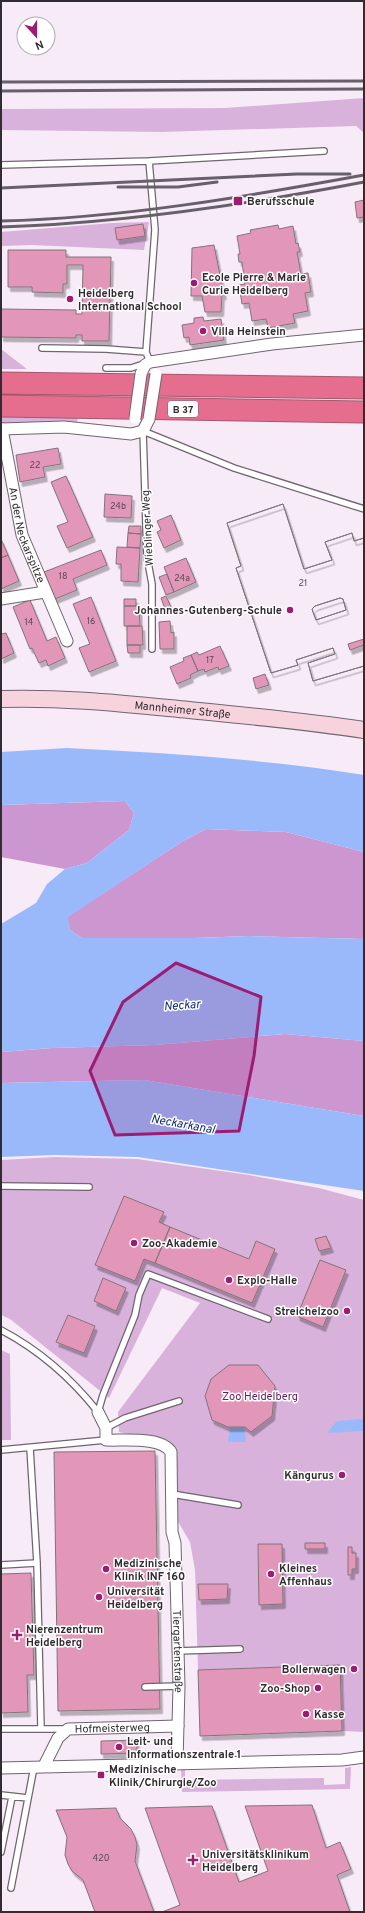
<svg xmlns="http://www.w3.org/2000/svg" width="365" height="1913" font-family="Overpass,sans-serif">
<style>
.green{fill:#d9b2dc}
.forest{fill:#cc97d1}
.water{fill:#9ab9fa}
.building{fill:#e397b8;stroke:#837379;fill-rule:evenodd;filter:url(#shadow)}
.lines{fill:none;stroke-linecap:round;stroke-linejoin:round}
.lane-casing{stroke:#6f6570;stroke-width:8}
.street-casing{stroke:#6f6570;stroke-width:13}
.secondary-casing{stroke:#6f6570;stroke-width:18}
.highway-casing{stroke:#a6576d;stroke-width:23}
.lane{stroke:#fff;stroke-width:5.5}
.street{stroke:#fff;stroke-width:11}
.secondary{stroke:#f7d4dd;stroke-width:16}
.highway{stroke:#e56e8e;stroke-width:21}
.rail{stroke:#676068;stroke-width:3}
.street-bridge-casing{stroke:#6f6570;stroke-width:13;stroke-linecap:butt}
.street-bridge{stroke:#fff;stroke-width:11}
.marked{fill:#9b1c72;fill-opacity:0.2;stroke:#9b1c72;stroke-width:3;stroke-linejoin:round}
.poi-dot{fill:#9b1c72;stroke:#fff;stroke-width:1.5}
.labels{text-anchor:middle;stroke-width:3;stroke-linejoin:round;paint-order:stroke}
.number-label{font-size:9px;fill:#5e4753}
.shield{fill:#fff;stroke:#6f6b6f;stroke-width:1}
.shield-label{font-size:10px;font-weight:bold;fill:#312c31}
.poi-label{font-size:11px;font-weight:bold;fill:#312c31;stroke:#fff;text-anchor:start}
.street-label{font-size:11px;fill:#312c31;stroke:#fff}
.park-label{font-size:11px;fill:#602166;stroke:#fff}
.water-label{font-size:12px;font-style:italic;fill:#102a73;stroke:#fff}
</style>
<defs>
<filter id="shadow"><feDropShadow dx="2.5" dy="4.5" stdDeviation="0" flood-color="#0004"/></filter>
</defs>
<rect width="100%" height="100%" fill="#f7ebf8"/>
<!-- green -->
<path class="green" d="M364 98V133L356 126 161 132 1 130V109L225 108Z
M149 222 144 250 31 245 1 246V232L112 223Z
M1 349 27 369H1Z
M1 416H78L77 423H1Z
M54 1157 137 1159 249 1175 319 1188 364 1200V1732L342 1731 340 1665 198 1670 195 1570 190 1542 177 1520 173 1453 156 1441 119 1432 118 1412 200 1303 162 1288 109 1398 10 1319 1 1315V1160Z
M1 1350 10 1354 11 1440H1Z
M351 1767 350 1789 182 1792 181 1770H185V1780L324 1778V1785L345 1784V1768Z"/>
<!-- forest -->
<path class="forest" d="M125 801 134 813 129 830 87 863 65 869 1 857V805Z
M206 829 286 832 364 852V939L249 936 195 938H82L70 930 67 917 183 841Z
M285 1034 364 1041V1116L144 1080 1 1083V1052L52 1048 155 1045Z"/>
<!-- water -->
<path class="water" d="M67 748C166 753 265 759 364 775V852L286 832 206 829 183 841 68 917 70 930 82 938H195L249 936 364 939V1041L285 1034 155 1045 52 1048 1 1052V924L36 903 47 884 65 869 87 863 129 830 134 813 125 801 1 805V752Z
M144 1080 364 1116V1191L138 1157 54 1155 1 1157V1083Z
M364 1419V1431L327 1433 337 1421Z
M230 1427H244L246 1442H228Z"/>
<!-- building -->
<path class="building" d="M364 200V217L357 218 355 202Z
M143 224 145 236 117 240 115 228Z
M278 225 279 229 293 226 296 244 298 243 300 252H297L301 274 308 273 311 292 305 293 308 311 293 314 295 323 268 328 266 319 252 321 249 303 242 304 239 285 245 284 242 262H239L238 254H240L237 236 251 233 250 230Z
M214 245 224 295H222L221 312H205L202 296H191L192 248Z
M8 250H66V257H111L109 341H82V335H76V338L1 337V309L76 310V314H82L83 265H67V284H63V293L32 292V287H8Z
M203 317 204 321 221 319 224 340 190 345 189 337 184 338 182 325 194 323V318Z
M58 448 61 464 43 467 45 477 20 482 16 455Z
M66 476 93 537 67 548 57 526 68 522 51 482Z
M105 494 132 496 131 518 104 517Z
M283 504 304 569 332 560 325 542 352 533 354 541 364 538V666L313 681 308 663 335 654 333 648 296 660 298 665 271 673 236 568 241 566 227 523ZM340 598 343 599 346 610 316 620 312 609 315 606Z
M283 504 304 569 332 560 325 542 352 533 354 541 364 538V639L348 644 350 650 364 645V666L313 681 308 663 335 654 333 648 296 660 298 665 271 673 236 568 241 566 227 523ZM340 598 343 599 346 610 316 620 312 609 315 606Z
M171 515 181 540 164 548 157 532 161 530 157 521Z
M129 526H141V534L128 533Z
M128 533 141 534 140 548 127 547Z
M1 539 8 555 1 558Z
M117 547 140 548 138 582 121 581V564H116Z
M101 550 107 565 73 579 77 590 55 599 44 572Z
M8 555 19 581 1 589V558Z
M186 558 196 582 174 592 164 567Z
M167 574 174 592 166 595 159 577Z
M166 596 171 607 165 609 161 598Z
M91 597 116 661 89 672 79 648 90 644 73 604Z
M124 599H136V606H124Z
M30 600 47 641 56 637 65 658 48 666 46 660 39 663 32 648 30 649 13 607Z
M124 606H139L140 626H124Z
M170 621 171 633 174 632V649H160L159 622Z
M127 626H142L143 645H127Z
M6 633 14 653 1 659V634Z
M127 645H140V653H128Z
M220 646 229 666 219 670 218 667 205 672 204 669 198 671 191 655 197 652 199 655Z
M191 655 198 671 190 675 191 678 177 684 170 667 184 661 183 658Z
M265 674 269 685 256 689 253 678Z
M124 1196 164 1212 159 1222 170 1227 155 1263 144 1259 135 1281 95 1265Z
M170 1227 249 1259 256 1241 275 1249 252 1303 155 1263Z
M326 1236 331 1248 319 1251 315 1239Z
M320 1260 346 1270 323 1327 297 1316Z
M103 1278 126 1288 116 1311 94 1301Z
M68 1315 95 1326 84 1353 56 1342Z
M229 1365H258L275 1386 272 1416 251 1432 245 1427H228L212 1420 205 1396 211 1379Z
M155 1451 160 1709 58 1711 54 1452Z
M305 1543H325V1549H305Z
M258 1544H282L283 1604 259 1605Z
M348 1547H352V1553H356V1569H352V1575H348Z
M31 1573 34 1675H27L28 1712 1 1713V1574Z
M198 1584H228L227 1599 199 1600Z
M340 1665 342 1731 200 1736 198 1670Z
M137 1740V1753L101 1754V1741Z
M312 1805 326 1848 340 1842 351 1869 337 1875 350 1912H162L180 1905 145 1808 212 1806 239 1882 268 1871 245 1806Z
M116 1808 120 1818 131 1829 135 1837 137 1845 135 1861 154 1912H95L83 1880 72 1871 68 1864 65 1855 67 1837 56 1810Z"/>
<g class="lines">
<defs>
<path id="lane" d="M1 165 149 161 324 151
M42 348 106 349 146 352
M106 368H131L150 362 146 352 155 230 149 161
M152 649V584L147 557 143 431 234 468 364 509
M1 1186 89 1187
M1 1330C39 1350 72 1379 98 1412
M98 1412 103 1395 135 1315 139 1295 148 1274 268 1319
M106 1428 125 1418 179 1401
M30 1448 37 1563
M1 1450 106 1440
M172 1494 238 1505
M1 1565 37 1563 41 1728
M177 1651 240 1649
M145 1687 179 1686
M1 1729H67
M1 1795 28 1798
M1 1852 12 1797
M11 1888 34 1767"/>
<g id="street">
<path d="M141 374 145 365 150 362 272 344 364 335"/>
<path d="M1 429 64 427 131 434 143 431 149 419"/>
<path id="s1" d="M2 429 22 535 67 641"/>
<path d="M1 599 45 592"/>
<path id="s2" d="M98 1412 106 1428V1440C123 1441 161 1436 171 1452L172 1532 175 1543 179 1686 177 1763"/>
<path id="s3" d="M44 1766 58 1738 68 1729 178 1726"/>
<path d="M1 1768 342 1760 364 1757"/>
</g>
<g id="secondary">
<path id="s4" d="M1 699C64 697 126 704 189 710 247 716 306 721 364 730"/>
</g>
<path id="highway" d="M1 383 364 388
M1 406 364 412"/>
</defs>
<!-- lane casing -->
<use href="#lane" class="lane-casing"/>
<!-- street casing -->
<use href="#street" class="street-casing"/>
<!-- secondary casing -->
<use href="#secondary" class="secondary-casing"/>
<!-- highway casing -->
<use href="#highway" class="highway-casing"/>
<!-- lane -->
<use href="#lane" class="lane"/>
<!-- street -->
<use href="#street" class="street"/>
<!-- secondary -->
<use href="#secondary" class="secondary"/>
<!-- highway -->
<use href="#highway" class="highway"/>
<!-- rail -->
<path class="rail" d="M1 82 364 81
M1 91 364 89
M118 187H178L217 182
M1 188 297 174H350
M1 221C123 218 244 197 364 175
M1 227C123 223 244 205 364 182"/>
<defs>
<path id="street-bridge" d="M135 418 141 374
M149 419 156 374"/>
</defs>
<!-- street-bridge casing -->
<use href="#street-bridge" class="street-bridge-casing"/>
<!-- street-bridge -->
<use href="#street-bridge" class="street-bridge"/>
</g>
<!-- marked area -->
<path class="marked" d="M176 963 261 997 254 1056 239 1131 115 1135 90 1071 123 1002Z"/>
<!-- markers -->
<g class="poi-dot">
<rect x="233" y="196" width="10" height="10" rx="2"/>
<circle cx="194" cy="283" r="4"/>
<circle cx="70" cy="299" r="4"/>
<circle cx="203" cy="331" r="4"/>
<circle cx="290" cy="610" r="4"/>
<circle cx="134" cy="1243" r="4"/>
<circle cx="229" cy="1280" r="4"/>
<circle cx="347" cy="1311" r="4"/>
<circle cx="342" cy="1475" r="4"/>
<circle cx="106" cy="1569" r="4"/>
<circle cx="271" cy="1574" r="4"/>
<circle cx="99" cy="1597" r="4"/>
<path d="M15 1629h4v4h4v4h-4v4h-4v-4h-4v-4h4z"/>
<circle cx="354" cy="1669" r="4"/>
<circle cx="318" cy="1688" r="4"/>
<circle cx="306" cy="1714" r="4"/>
<circle cx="119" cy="1747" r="4"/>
<rect x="97" y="1771" width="8" height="8" rx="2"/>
<path d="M191 1854h4v4h4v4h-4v4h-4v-4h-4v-4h4z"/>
</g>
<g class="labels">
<!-- number labels -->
<g class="number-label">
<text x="35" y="468">22</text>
<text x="118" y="509">24b</text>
<text x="63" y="579">18</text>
<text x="182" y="581">24a</text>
<text x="303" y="586">21</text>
<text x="91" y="624">16</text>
<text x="29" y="625">14</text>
<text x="210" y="663">17</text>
<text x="101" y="1861">420</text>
</g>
<!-- shield labels -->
<rect class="shield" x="168" y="401" width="30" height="16" rx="3"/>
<g class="shield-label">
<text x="183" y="413">B 37</text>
</g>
<!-- poi labels -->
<g class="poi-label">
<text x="247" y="205">Berufsschule</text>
<text x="202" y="281">Ecole Pierre &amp; Marie<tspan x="202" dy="13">Curie Heidelberg</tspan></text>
<text x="78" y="297">Heidelberg<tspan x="78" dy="13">International School</tspan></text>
<text x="211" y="335">Villa Heinstein</text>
<text x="282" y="614" text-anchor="end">Johannes-Gutenberg-Schule</text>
<text x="142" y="1247">Zoo-Akademie</text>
<text x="237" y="1284">Explo-Halle</text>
<text x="339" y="1315" text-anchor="end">Streichelzoo</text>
<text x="334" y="1479" text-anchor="end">Kängurus</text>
<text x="114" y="1567">Medizinische<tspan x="114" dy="13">Klinik INF 160</tspan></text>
<text x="279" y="1572">Kleines<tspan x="279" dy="13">Affenhaus</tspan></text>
<text x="107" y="1595">Universität<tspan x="107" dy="13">Heidelberg</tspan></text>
<text x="26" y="1633">Nierenzentrum<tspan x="26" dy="13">Heidelberg</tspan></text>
<text x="346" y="1673" text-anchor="end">Bollerwagen</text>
<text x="310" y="1692" text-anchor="end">Zoo-Shop</text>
<text x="314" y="1718">Kasse</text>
<text x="127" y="1745">Leit- und<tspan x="127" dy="13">Informationszentrale 1</tspan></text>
<text x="109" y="1773">Medizinische<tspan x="109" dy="13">Klinik/Chirurgie/Zoo</tspan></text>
<text x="202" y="1858">Universitätsklinikum<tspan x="202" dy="13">Heidelberg</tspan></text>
</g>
<!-- street labels -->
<g class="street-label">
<text transform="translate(147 528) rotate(-93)" y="4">Wieblinger Weg</text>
<text dy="4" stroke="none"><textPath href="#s1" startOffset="109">An der Neckarspitze</textPath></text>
<text dy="4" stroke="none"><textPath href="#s4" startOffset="182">Mannheimer Straße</textPath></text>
<text dy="4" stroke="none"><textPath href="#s2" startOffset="298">Tiergartenstraße</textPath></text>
<text dy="4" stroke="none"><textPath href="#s3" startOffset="89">Hofmeisterweg</textPath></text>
</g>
<!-- park labels -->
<g class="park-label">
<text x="260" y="1400">Zoo Heidelberg</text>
</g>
<!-- water labels -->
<g class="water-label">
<text transform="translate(182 1005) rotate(-4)" y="4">Neckar</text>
<text transform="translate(183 1124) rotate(10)" y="4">Neckarkanal</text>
</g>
</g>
<!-- border -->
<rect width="365" height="1913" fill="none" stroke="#312c31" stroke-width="4"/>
<!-- north arrow -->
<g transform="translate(36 36) rotate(159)"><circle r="19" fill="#ffffff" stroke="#adabad"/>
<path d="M0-3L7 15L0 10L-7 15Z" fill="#9b1c72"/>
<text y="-6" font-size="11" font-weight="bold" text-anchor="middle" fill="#312c31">N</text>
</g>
</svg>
